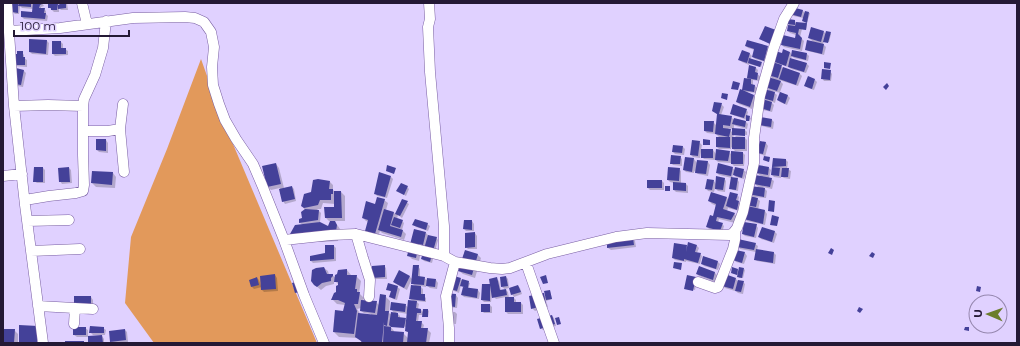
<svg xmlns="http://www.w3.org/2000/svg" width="1020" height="346" font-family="Montserrat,sans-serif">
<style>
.green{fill:#e2995b}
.shadow{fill:#0003;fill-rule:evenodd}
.building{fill:#444199}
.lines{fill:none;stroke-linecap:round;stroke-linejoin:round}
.minor-casing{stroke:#795fa3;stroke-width:11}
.minor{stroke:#fff;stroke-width:10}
</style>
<rect width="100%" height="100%" fill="#e0d1ff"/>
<!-- green -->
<path class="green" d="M201 59 222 118 317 343H154L125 303 131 237 167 149Z"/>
<!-- shadow -->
<path class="shadow" d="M4 3H42L44 6 41 7V9H44L46 11V14L48 16 47 21 24 19 22 17 33 13 34 9 22 8 20 6 19 14H15Z
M51 3H57L58 6 61 5V3H67L68 10H61L59 8V12H54L49 7Z
M802 10 805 13V12L810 13 807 23 804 21 803 18 789 15Z
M795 21 796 23 807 24 806 30 802 29 800 37 804 41 802 51 784 47 782 45 796 39V35L790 33 788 31 789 25 788 24Z
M824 32 826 34 830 33 831 34 829 42 824 41 823 44 826 47 824 55 808 51 806 49 813 42 809 38Z
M30 40 47 41 49 43 48 55 32 54 30 52Z
M61 42 63 44V49H65L68 51V55L55 56 53 54Z
M746 46 767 47 769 49 766 62 755 59 753 57 755 50 748 48Z
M22 52 24 55V58L27 60V67L13 66 18 56Z
M743 52 750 54 752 56 750 60 761 63 762 64 761 67 749 64V65L742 62 740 60Z
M790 52 792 55 807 54 809 56 808 61 794 58 792 56 791 59 806 63 809 66 806 73 791 69 788 66V67L779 64 784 69V68L800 74 802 76 798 86 779 80 783 84 780 92 788 96 790 98 787 105 780 102 778 100 781 93 772 91 777 95 775 103 770 101 774 105 772 112 763 110 761 108 767 102 763 98 770 92 766 87 774 80 769 75 777 65 773 61 782 54Z
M750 66 756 68 758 70 757 74 760 76 759 81 753 80V85L755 86 757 88 756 93 748 92 747 93 754 96 756 98 752 109 739 104 737 102 746 93 743 90 747 79Z
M13 68 24 71 26 73 23 87 12 85Z
M830 71 832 74 831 81H824L822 78Z
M815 80 817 82 814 90 808 88 806 86Z
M721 104 724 107 721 115 731 117 733 119 746 122 748 124 747 129 736 126 734 125V129L745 130 747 132V135L734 134 733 138H737L735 136 747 137H744L747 140V151H735L731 147V149H719L717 147 720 138 716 134 707 133 705 131 713 122 717 126 718 115 713 111ZM728 128 733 129V133Z
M746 110 748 112 747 116 751 118 750 121 733 115 731 113Z
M772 120 774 122 773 129 762 126 760 124Z
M106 140 108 143V153L99 152 97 150Z
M699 142 702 145 701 150H713L716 154 729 152 732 155 743 153 745 155 744 166H734L731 163 718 162 716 160 704 159 702 157V152H701L700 158 693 157 691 155Z
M760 142 766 143 768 146 765 157 770 158 769 162 764 160 765 156 760 154 758 152Z
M683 147 685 149 684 155 675 154 673 152Z
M680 157 682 159V166L673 165 671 163Z
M694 159 697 163 698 161 708 162 710 165 708 176 698 174 694 171V173L686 172 684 170Z
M774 159 786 160 788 162 787 169 791 171 790 179 784 178 781 176V178L774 177 772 175Z
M276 164 279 168 284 188 292 187 294 189 296 201 285 204 283 201 280 188 271 190 267 186Z
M43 168 45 170V183H37L34 181Z
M69 168 71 170 72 183 62 184 60 181Z
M669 168 679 169 681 171V184H686L688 186V193L676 192 674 190V183L670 182 668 180Z
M732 168 735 170H743L746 172 744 179 736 177 733 174 732 178 737 179 739 182 738 191 733 190 730 188 732 178 719 175 717 173Z
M769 168 771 170 769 178 771 179 774 181 772 189 763 187 767 191 766 198 755 197 760 201 758 210 765 211 767 214 765 225 747 221 745 219 752 209 748 204 754 198 750 194 759 188 755 184 762 177 757 173Z
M113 173 116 177 115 188 96 187 92 183Z
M391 177 393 179 387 198 377 196 375 193Z
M724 178 726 181 725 192 718 191 715 188 714 192 708 191 706 188 714 181 716 184Z
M662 181 664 183V190H650L648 188Z
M330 182 333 185V190L335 192H341L345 196V221H334L338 226 340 229 338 241 323 242H296L303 225 300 223 305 210 302 206 312 193ZM323 203 335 204V208L326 218 329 221H331L329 228 317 222H320L321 213 317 209H321Z
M407 187 409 189 406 196 398 191Z
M737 195 739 197 738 202 741 204 739 211 728 208 727 211 734 213 737 217 735 223 719 219 718 223 722 224 724 226 722 233 709 229 707 227 710 216 717 218 714 215 717 206 712 204 709 201 727 198 729 200Z
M384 200 388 203 386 210 394 213 395 214 403 200 409 204 402 218 398 215 397 219 402 221 404 223 402 230 406 234 404 240 382 233 380 231 378 237 370 234 369 222 366 221 363 218 376 205Z
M472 221 474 224V231H466L464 229Z
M427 224 430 226 428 231 416 227 414 225Z
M756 225 758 228 756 238 745 236 743 234Z
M762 228 775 232 777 234 774 243 761 239 759 237Z
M426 233 429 236 436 238 438 240 432 263 424 261 422 259V247L419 261 412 259 408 255Z
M475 233 477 236V249H468L466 247Z
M633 239 635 241 636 247 611 250 608 248V242Z
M755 244 758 246 757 250 774 253 776 255 775 264 757 261 755 259 756 252 740 249 738 246Z
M334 246 336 248V261L313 263 311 261 326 254Z
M686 246 688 248 697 246 699 248 697 253 700 254 702 256 700 264 686 261V262L675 260 673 258Z
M465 251 478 255 481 258 475 278 463 274 459 271Z
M745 253 747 256 744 264 736 262 734 260Z
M704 257 718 262 720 264 718 270 704 266 702 264Z
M384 266 386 268 387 279H375L373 277Z
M418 266 420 269V277L424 278 428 281 436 280 438 283 437 289 430 288 426 285V287L420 286 423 289V295L426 298V302L416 301 419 304 418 309 421 310 424 313 428 310 429 311 428 317H424L423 315H419L418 322H421L424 325 423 329H427L431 333 429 343H363L358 338 339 337 334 332 344 312 345 305 337 304 332 299 337 293 340 286 334 280V284L326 286 321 290 315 285 324 268 328 271 329 275H332L336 278 347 270 351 275V276H356L361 281 359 293 364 298 363 301 376 302 379 305 385 296 390 301 389 313 392 315 394 313 390 308 405 305 409 308 413 301 410 299 416 287 412 283ZM361 308V311L364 313 371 314V316L361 315 357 309ZM396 312 408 314 407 321 405 319 400 318V316ZM390 326 392 327V326L409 327V329L393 328 407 329 406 331 409 333 408 338 403 333 394 332V331Z
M699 268 715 273 717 275 715 282 699 276 697 274Z
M744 269 745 270 743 278H739L738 275 732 273 738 270 739 271Z
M400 272 410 277 412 279 407 290 396 284 394 282Z
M275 275 277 278 278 291 264 292 262 290V287L254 289 252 287 257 278 259 280 261 286Z
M506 277 508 279 509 288 505 289 508 292 509 298H514L516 300V303H521L523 305V314H508L506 312V297L496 299 492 295 491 302H484L482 300 483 285H491L497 279 499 281 501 291 506 290 502 287Z
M460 279 463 281 470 283 468 289 478 290 480 293 479 299 464 297 462 295 464 287 461 285 459 293 454 291 451 289Z
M736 279 738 281 743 282 745 284 743 294 738 293 735 290V291L725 288 723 286Z
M697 280 695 290 686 288V289L685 288Z
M518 286 520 288 522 294 514 297 512 294Z
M397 287 400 289 397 300 393 299 391 297 392 292 387 289Z
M550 291 552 299 546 301 548 307 535 311 532 308 543 294 546 297Z
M446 294 456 295 458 298 457 308 446 307Z
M91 297 93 300V307H77Z
M490 305 492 307V313H484L482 311Z
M445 311 455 312 457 314 456 324 446 323Z
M552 316 554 318 556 326 543 330 541 328Z
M85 328 88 330V337H77L74 335Z
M103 328 106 330 105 335H93L90 332Z
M3 330H14L18 334V343H3Z
M125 330 127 332 128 342 112 343 111 341Z
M102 336 104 339V343H89Z"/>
<!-- building -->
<path class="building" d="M3 3H18V13L12 12V5H3Z
M19 3H31V7L18 6Z
M33 3H42V4L40 5 39 8H45L44 13H46L45 19 21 17V11L32 12Z
M48 3 58 4 57 10H51V8H48Z
M60 3H66V8L58 9V5L60 4Z
M788 6 803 10 801 17 786 13Z
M805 11 809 12 807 23 802 21Z
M788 19 795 20V25L787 24Z
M796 22 807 23 806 30 799 29 798 34 802 38 800 49 781 45 783 35 795 38 796 33 787 31 788 25 795 26Z
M765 26 776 30 770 44 759 39Z
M811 27 824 31 821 42 808 38Z
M826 31 831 32 828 43 823 42Z
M29 39 47 40 46 54 29 52Z
M747 40 768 46 764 61 752 57 754 49 745 46Z
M807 40 824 44 822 54 805 50Z
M52 41H61V48H66V54H52Z
M783 49 790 52 786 66 772 61 775 51 782 53Z
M742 50 750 53 747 63 738 60Z
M792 50 807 53 806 60 791 56Z
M17 51H23V57H25V65H10V54H17Z
M749 58 762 62 760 67 748 63Z
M790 58 807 63 804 72 788 67Z
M772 62 782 65 778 78 768 75Z
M824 62 831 63 830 69 824 68Z
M749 65 756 67 755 72 758 73 757 80 747 78Z
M12 67 24 70 21 85 9 83Z
M783 67 800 73 796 85 779 79Z
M822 69 831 70 830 80 821 79Z
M808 76 815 79 812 89 804 86Z
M768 77 781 81 777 91 765 87Z
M744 78 751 79V84L755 85 754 92 742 90Z
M733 81 740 83 738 90 731 89Z
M887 83 889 86 886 90 883 87Z
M740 89 754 95 750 107 736 102Z
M764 89 775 92 773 101 762 98Z
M780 92 788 95 785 104 777 100Z
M722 93 728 94 727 100 721 98Z
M762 99 772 102 770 111 760 108Z
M714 102 722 103 719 114 732 116 730 126 723 125V128L731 129 729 137 715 134 717 114 712 111Z
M733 104 747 109 744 118 730 114Z
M746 115 750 116 749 121H746Z
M760 117 772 119 771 127 759 125Z
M734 118 746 121 745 127 732 124Z
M704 121H714L713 132 704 131Z
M732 128 745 129V136L732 135Z
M716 137H730V148L716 147Z
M732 137H745V149H732Z
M96 139H106V151L96 150Z
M703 139 710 140V145H703Z
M692 140 700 141 698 156 690 155Z
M760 141 766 142 763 154 757 153Z
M673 145 683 146 682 153 672 152Z
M701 149H713V158H701Z
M716 149 730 151 728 161 715 160Z
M731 151 743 152V164H731Z
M671 155 681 156 680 164H670Z
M764 156 770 157 769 162 763 160Z
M685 157 694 158 692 172 683 170Z
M773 158 786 159V166L772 167 780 168 779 176 771 175Z
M697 160 708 161 706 174 695 173Z
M276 163 281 184 267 187 262 166Z
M718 163 733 167 731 176 716 173Z
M387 165 396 168 394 174 386 171Z
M758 165 769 167 768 175 756 173Z
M34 167H43V182H33Z
M69 167 70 182H59L58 168Z
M668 167 680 168 679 181 667 180Z
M735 167 744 169 742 178 733 175Z
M782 168H789L788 177H781Z
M92 171 113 172 112 185 91 183Z
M379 172 391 176 385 197 374 194Z
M755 175 772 178 770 187 754 184Z
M716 176 725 178 723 190 715 189Z
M731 177 738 178 736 190 729 189Z
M318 179 330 181 329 189H333V194H331V200H320L318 205 304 208 301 206 304 194 311 192 313 180Z
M707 179 714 180 712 190 705 189Z
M647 180H662V188H647Z
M673 182 686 183V191L673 190Z
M401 183 408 186 404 195 396 191Z
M292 186 295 199 282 202 279 189Z
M665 186H670V191H665Z
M750 186 765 188 764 197 748 194Z
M334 191H341L342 218H325L324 207H334Z
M711 192 727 197 723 209 735 213 731 220 717 217 716 221 723 223 720 231 706 227 710 215 713 216 716 204 708 201Z
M730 192 738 194 736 200 739 201 737 210 726 206Z
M749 196 758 198 756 207 746 205Z
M377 197 385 199 375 234 365 231 368 220 362 218 366 201 375 204Z
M402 199 408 201 400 216 395 214Z
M769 200 775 201 774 212 768 211Z
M747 206 765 210 763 224 744 219Z
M305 209 319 210 318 220 299 223V219L302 218 301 212Z
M384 209 394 212 390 226 403 230 401 237 378 230Z
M772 215 779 217 777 226 770 225Z
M394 217 403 220 400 228 391 225Z
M415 219 428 223 426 230 412 225Z
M464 220H472V230L463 229Z
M330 221H335L337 225 335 238 291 239 290 234 295 225 320 222 328 226Z
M744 222 757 224 754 237 742 234Z
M762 227 775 231 772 242 758 237Z
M414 229 426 232 423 245 419 244 416 258 407 256Z
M475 232V247L465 248V233Z
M428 235 437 237 430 262 421 259Z
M633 238 634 245 607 248V241Z
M738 239 756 243 754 250 737 247Z
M688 242 697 245 695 252 701 253 698 263 684 259V261L672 258 674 243 687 245 686 252Z
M325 245H334V259L310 261V256L325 253Z
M831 248 834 250 832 255 828 253Z
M756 249 774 252 773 263 754 260Z
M465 250 478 254 472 275 458 271Z
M736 250 745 252 742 263 733 260Z
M872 252 875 254 873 258 869 256Z
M703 256 718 261 716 269 701 264Z
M674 262 682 263 681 270 673 268Z
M385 265V277L372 278V266Z
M413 265H419L418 276 425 277 424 285 411 284Z
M699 266 715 272 713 280 696 274Z
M324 267 327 274H333V276L331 278V281L322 283 317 287 314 285 311 281 312 270 316 268Z
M732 267 738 269 737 275 731 273Z
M739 267 744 268 742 278 737 277Z
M347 269V275H357L355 289H357V292H360L358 304H354L357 311 354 334 333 332 335 310 343 311 345 303 338 300H331L334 293 336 292V286L338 285V282H334L335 275 337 274 338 270Z
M399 270 410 276 404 288 393 282Z
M275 274 276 289 261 290 260 276Z
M725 274 736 278 733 289 722 286Z
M546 275 548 283 543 284 540 277Z
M687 275 696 277 693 291 684 289Z
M454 276 461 278 457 291 450 289Z
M506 276 508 286 501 287 500 277Z
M257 277 259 285 251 287 249 280Z
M497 277 500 290 506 289 507 295 492 298 489 279Z
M427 278 436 279 435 287 426 286Z
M462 279 469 281 468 288 460 286Z
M302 280 305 291 295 293 292 283Z
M738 280 744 281 741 292 735 291Z
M388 283 398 286 395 299 389 297 391 291 386 290Z
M482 284H490V301L481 300Z
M411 285 421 286V294H425V301L409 299Z
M518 285 521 292 511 295 509 288Z
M977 286 981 287 980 292 976 291Z
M463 287 478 289 477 298 461 295Z
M550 290 552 299 546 300 544 291Z
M445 293 456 294 455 307 443 305Z
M544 293 546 305 531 309 529 296Z
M380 294 386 295 385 311H389L387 326 384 325V322L382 343H362L361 341 355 337 358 313 377 315Z
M74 296H91V305H74Z
M505 297H514V302H521V312H505Z
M361 300 377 301 375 313 360 311Z
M408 300 417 301 416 308 421 309V313H417L416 321H422L421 328H428L426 343H407L408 332 405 331Z
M391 302 406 304 405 312 390 310Z
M481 304H490V312H481Z
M859 307 863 309 860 313 857 311Z
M423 309H428V317H422Z
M391 312 398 313V317L406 318 404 328 391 327V331L404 332 403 343H383L384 326 391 327 389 325Z
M552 315 555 324 540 329 537 319Z
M559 317 561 324 557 325 555 318Z
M19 325 38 326 37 343H19Z
M90 326 104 327V333H89Z
M73 327H86V335H73Z
M965 327H969V331L964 330Z
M3 329H15L14 343H3Z
M125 329 126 340 110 342 109 331Z
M102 335 103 343H88V336Z
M65 341H84V343H65Z"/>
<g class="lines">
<defs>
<path id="minor" d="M7 3 14 106 25 205 43 343
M82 3 87 24
M429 3 430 19 428 27 430 72 444 226V256
M9 31 60 28 133 18 185 17 195 18 204 22 211 32 214 47 212 67 213 85 219 104 225 120 236 139 253 164 262 185 284 240 304 295 324 343
M14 106 48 105 83 106
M120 129 123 104
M83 131H108L120 129 124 172
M3 176 22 174
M25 200 49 196 76 193 83 191 84 185 83 155V106L84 99 95 75 103 48 106 21
M27 221 69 220
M356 234 363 258 370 280 369 297
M284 240 331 235 356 234 444 256 455 262 490 268 502 269 510 268 547 254 616 237 647 233 730 235 733 233 737 228 743 212 754 163V138L760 96 773 50 784 19 794 3
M31 251 80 249
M526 263 554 343
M698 282 715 288 718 287 733 249 735 240V231
M38 306 93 309
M74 324 75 308
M449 343V328L446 296 455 262"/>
</defs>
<!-- minor casing -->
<use href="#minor" class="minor-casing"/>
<!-- minor -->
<use href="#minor" class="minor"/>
</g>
<!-- border -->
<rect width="1020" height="346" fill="none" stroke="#241935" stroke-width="8"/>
<!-- north arrow -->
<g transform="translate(988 314) rotate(272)"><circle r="19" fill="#e0d1ff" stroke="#9587ae"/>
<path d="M0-3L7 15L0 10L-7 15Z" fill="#6c7d2c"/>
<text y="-6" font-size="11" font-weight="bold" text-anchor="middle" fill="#241935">U</text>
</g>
<!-- scale -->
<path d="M14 30v6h115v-6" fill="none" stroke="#241935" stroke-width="2"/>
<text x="20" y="30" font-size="12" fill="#241935" stroke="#e0d1ff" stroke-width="3" paint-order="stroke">100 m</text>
</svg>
